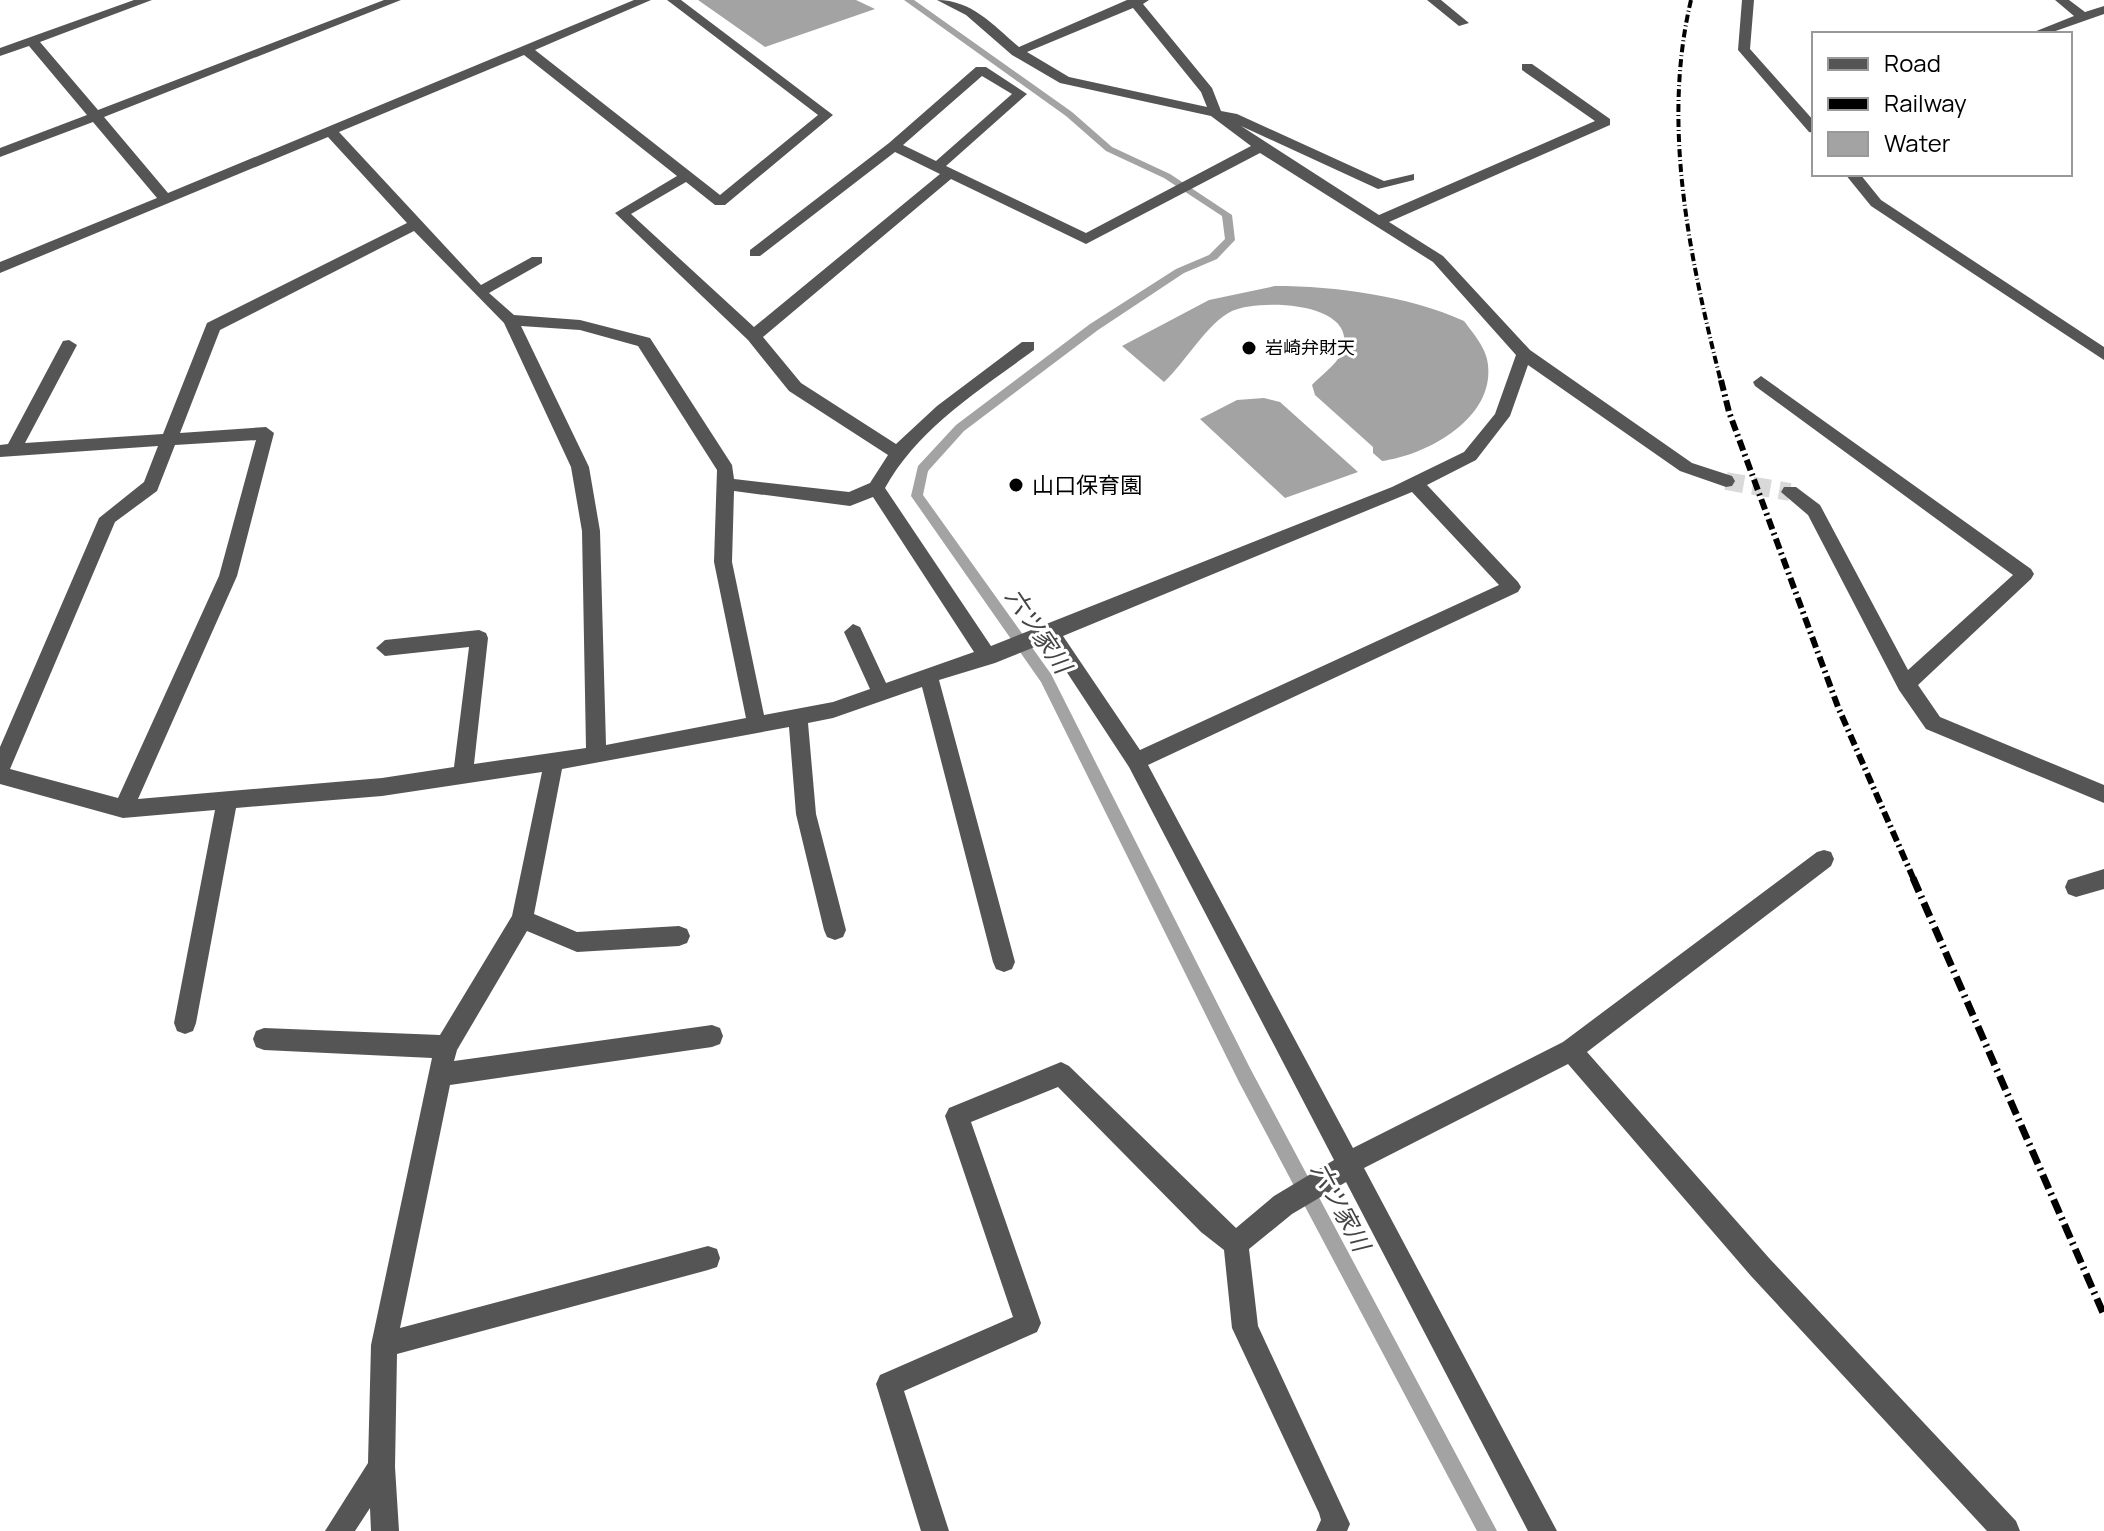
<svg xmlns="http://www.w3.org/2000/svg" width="2104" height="1531" font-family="Manrope,'Noto Sans JP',sans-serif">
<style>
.water{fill:#a3a3a3}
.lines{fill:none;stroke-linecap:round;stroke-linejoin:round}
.stream{fill:#a3a3a3;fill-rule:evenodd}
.minor-tunnel{stroke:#d9d9d9;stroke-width:18;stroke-dasharray:18 9;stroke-linecap:butt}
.minor{fill:#555;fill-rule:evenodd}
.rail-far2{stroke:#000;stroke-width:4;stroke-dasharray:8 3 1 3;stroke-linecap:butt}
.rail-far1{stroke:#000;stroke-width:6;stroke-dasharray:11 4 2 4;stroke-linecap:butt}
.rail{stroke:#000;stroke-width:7;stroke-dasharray:15 5 2 5;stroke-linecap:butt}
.poi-dot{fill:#000;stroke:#fff;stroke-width:3}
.labels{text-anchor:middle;stroke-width:6;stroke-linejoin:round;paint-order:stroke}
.far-poi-label{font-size:18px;fill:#000;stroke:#fff;text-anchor:start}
.poi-label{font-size:22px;fill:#000;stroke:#fff;text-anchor:start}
.water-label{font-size:24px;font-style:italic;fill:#444;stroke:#fff}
</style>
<rect width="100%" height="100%" fill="#fff"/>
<!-- water -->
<path class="water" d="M698 0H856L875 9 765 47Z
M1275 286C1336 286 1409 296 1464 321 1473 333 1487 349 1488 365 1494 419 1427 455 1382 461L1373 453V447L1315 395 1312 385C1320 376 1336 365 1341 354 1364 302 1261 298 1232 311 1208 322 1185 363 1164 382L1122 346 1209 300Z
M1264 398 1280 402 1358 472 1285 498 1200 419 1237 400Z"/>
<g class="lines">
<!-- stream -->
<path class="stream" d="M904 0H914L1072 112 1112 147 1170 174 1232 215 1235 240 1217 259 1184 273 1098 330 964 431 928 471 923 495 1051 674 1251 1070 1497 1531H1477L1239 1082 1041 682 911 496 918 466 956 425 1090 324 1176 269 1209 255 1225 239 1222 216 1164 178 1106 151 1066 116Z"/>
<!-- minor-tunnel -->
<path class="minor-tunnel" d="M1726 481 1790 492"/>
<!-- minor -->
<path class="minor" d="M134 0H152L40 42 98 110 384 0H401L104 117 168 193 634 0H651L535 50 720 195 818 115 667 0H681L833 115 725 205H715L686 182 631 214 754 327 940 174 895 152 760 256H750V250L889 143 976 67H986L1027 94 946 166 1086 233 1251 146 1211 116 1060 83 1012 55 966 15 937 0C972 0 993 25 1019 47L1127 0H1149L1143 4 1212 88 1221 111 1237 114 1384 181 1414 174V180L1378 189 1241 126 1379 215 1595 121 1522 70V64H1532L1610 119V125L1389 222 1443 256 1530 350 1692 463 1732 476 1735 481 1732 486 1726 487 1680 471 1528 365 1510 416 1476 460 1427 485 1518 582 1521 587 1518 592 1148 765 1353 1148 1563 1042 1817 852 1824 850 1831 852 1834 859 1831 866 1587 1052 1769 1258 2016 1521 2020 1531H1987L1751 1276 1568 1064 1364 1168 1557 1531H1528L1346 1182 1292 1214 1249 1249 1258 1326 1350 1524 1347 1531H1316L1321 1520 1319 1513 1232 1328 1224 1250 1201 1232 1058 1087 971 1122 1041 1323 1037 1332 904 1391 949 1531H921L876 1384 880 1375 1013 1317 945 1116 949 1108 1061 1062 1069 1066 1236 1228 1274 1196 1334 1160 1129 767 1047 642 995 663 939 680 1015 962 1012 969 1004 972 996 969 993 962 922 687 833 718 808 723 816 814 846 930 843 937 835 940 827 937 824 930 796 814 789 727 562 769 534 914 577 932 679 926 687 929 690 936 687 943 679 946 577 952 527 931 457 1050 454 1061 712 1025 720 1028 723 1036 720 1044 712 1047 450 1085 400 1328 708 1246 717 1249 720 1258 717 1267 708 1270 397 1354 395 1467 399 1531H371L370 1508 355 1531H325L368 1463 371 1345 432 1058 264 1050 256 1047 253 1039 256 1031 264 1028 440 1035 512 916 542 772 382 796 236 808 196 1023 193 1031 185 1034 177 1031 174 1023 215 810 123 818 0 784V747L99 518 144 482 158 446 0 457V445L8 444 63 341 69 340 77 345 25 443 163 434 207 323 407 223 328 137 0 273V262L157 198 93 122 0 157V148L87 115 29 46 0 56V48ZM1133 8 1201 92 1207 107 1069 77 1027 52ZM524 55 677 176 615 213 748 340 789 391 888 455 870 483 849 492 734 479 732 465 650 338 580 320 514 315 489 293 542 263V257H532L481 285 339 132ZM982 76 1012 94 936 161 903 145ZM1260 153 1433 262 1516 355 1495 414 1464 452 1392 487 991 646 885 488C918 428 980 390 1034 350V342H1022L937 406 896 444 801 383 763 337 951 179 1086 244ZM414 231 504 323 571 467 582 531 586 748 474 764 488 638 486 633 479 630 385 640 376 648 385 656 469 647 454 767 382 778 138 799 237 576 274 433 266 427 180 433 220 330ZM521 326 580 330 638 346 717 470 714 562 746 718 606 745 600 531 589 467ZM256 440 219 576 118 798 10 769 115 522 157 491 175 445ZM734 491 850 506 873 497 974 652 886 683 860 627 853 624 844 632 870 689 833 702 764 715 732 562ZM1412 492 1499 585 1140 750 1063 636Z
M1427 0H1441L1469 23 1459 26Z
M1742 0H1754L1750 49 1814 121V133L1809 132 1738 50Z
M2055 0H2069L2085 12 2104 6V14L2047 34H2029L2074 16Z
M1845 174H1860L1881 200 2104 347V360L1871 206Z
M1761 376 2031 569 2034 574 2031 579 1918 685 1940 717 2104 785V803L1926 729 1899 690 1808 515 1781 492 1784 487H1796L1820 505 1908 670 2013 575 1755 386 1753 382Z
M2104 869V889L2076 897 2068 894 2065 887 2068 880Z"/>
<!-- rail-far2 -->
<path class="rail-far2" d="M1691 0C1661 126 1690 259 1721 382"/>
<!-- rail-far1 -->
<path class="rail-far1" d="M1721 380 1729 412 1838 707 1914 880"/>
<!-- rail -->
<path class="rail" d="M1913 878 2104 1315"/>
</g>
<!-- markers -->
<g class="poi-dot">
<circle cx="1249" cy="348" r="8"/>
<circle cx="1016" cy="485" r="8"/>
</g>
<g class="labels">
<!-- far-poi labels -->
<g class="far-poi-label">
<text x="1265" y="354">岩崎弁財天</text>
</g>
<!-- poi labels -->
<g class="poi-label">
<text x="1032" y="493">山口保育園</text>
</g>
<!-- water labels -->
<g class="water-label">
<text transform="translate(1038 631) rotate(56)" y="8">六ツ家川</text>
<text transform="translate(1340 1207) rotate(62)" y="8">六ツ家川</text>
</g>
</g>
<!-- legend -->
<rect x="1812" y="32" width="260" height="144" fill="#ffffff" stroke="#999999" stroke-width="2"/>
<rect x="1828" y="58" width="40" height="12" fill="#555555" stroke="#999999" stroke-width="2"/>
<text x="1884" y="72" font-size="24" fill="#000000">Road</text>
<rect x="1828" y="98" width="40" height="12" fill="#000000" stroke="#999999" stroke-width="2"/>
<text x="1884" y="112" font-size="24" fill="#000000">Railway</text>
<rect x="1828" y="132" width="40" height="24" fill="#a3a3a3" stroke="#999999" stroke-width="2"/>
<text x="1884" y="152" font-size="24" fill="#000000">Water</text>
</svg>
